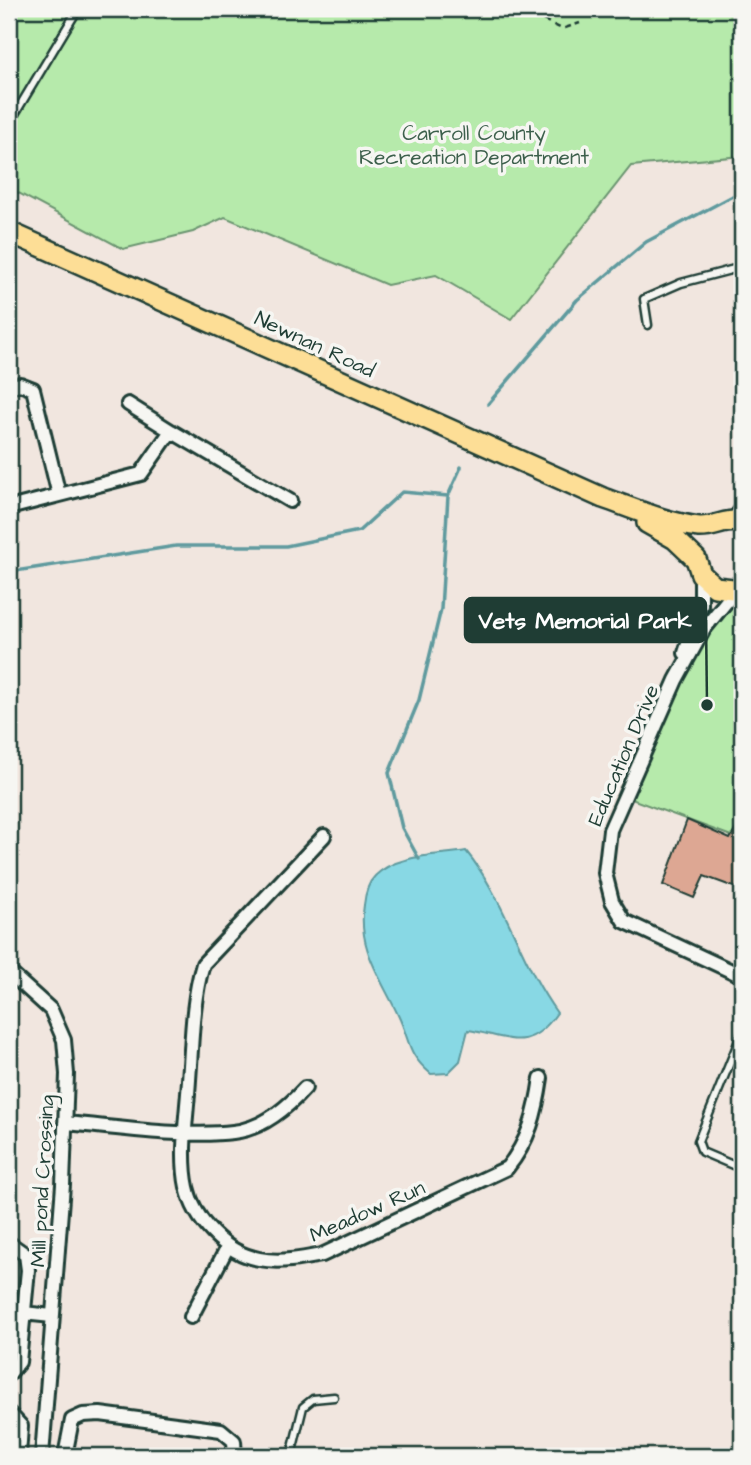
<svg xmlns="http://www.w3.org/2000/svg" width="751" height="1465" font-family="'Architects Daughter',sans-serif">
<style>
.green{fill:#b6eaab;stroke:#6a9470;stroke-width:2}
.water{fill:#88d8e4;stroke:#5e9a9e;stroke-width:2}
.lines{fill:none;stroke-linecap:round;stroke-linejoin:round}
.stream{stroke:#5e9a9e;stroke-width:3.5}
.building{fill:#dda793;stroke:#1f3d34;stroke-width:2}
.service-casing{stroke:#1f3d34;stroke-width:11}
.minor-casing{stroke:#1f3d34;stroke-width:18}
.primary-casing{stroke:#1f3d34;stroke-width:24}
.path{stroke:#1f3d34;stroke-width:2.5;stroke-dasharray:7 5;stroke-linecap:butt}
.service{stroke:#f6f6f2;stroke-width:6}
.minor{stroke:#f6f6f2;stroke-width:12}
.primary{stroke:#fdde96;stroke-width:19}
.labels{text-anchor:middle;stroke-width:7;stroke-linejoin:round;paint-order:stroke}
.park-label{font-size:21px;fill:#3d604c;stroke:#f6f6f2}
.street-label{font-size:21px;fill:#1f3d34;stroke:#f6f6f2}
.leader{fill:none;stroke:#1f3d34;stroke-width:2.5}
.callout-dot{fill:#1f3d34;stroke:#f6f6f2;stroke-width:2.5}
.callout{fill:#1f3d34;stroke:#1f3d34;stroke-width:2.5}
.callout-label{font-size:23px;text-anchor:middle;font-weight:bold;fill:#fff}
</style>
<rect width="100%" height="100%" fill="#f1e6df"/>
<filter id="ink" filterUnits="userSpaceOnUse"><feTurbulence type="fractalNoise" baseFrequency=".0143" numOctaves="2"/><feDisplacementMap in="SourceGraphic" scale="14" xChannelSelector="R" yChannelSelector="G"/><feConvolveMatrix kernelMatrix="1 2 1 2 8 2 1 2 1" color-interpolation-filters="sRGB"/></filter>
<g filter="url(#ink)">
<!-- green -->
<path class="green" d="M9 9H742V156L631 166 511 319 436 275 387 285 225 217 193 232 123 249 9 188Z
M742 595V840L634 800 628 789C643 754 714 607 742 595Z"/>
<!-- water -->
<path class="water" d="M466 851C506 900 520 962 557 1013 528 1054 510 1037 468 1030L460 1061 448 1073 431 1074C406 1053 411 1042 398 1015 381 978 357 948 364 905 365 895 367 884 375 876 396 854 438 856 466 851Z"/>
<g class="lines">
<!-- stream -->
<path class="stream" d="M488 404 577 300 646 242 742 191
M9 572 176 546H286L359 531 402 492 448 496
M419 859 402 828 389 773 419 700 441 609 448 496 461 467"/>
</g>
<!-- building -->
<path class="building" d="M687 820 730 839 737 827 742 829V890L704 876 694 898 663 885Z"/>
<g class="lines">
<defs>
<path id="service" d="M9 124 78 9
M648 325 644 299 681 283 742 267
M733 515 742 503
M742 1033 698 1141 702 1152 742 1169
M291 1456 303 1407 313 1399 334 1397"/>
<path id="minor" d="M9 387 20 384 33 389 59 495
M128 404 171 431
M9 508 141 474 171 431 290 501
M735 591 704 629 676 680 610 830 605 873 612 901 624 921 742 976
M685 653 701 605V574
M324 836 203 964C192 1001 192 1041 189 1080 187 1114 180 1154 187 1187 194 1220 225 1253 259 1259 280 1263 301 1259 322 1255L507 1168C529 1141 536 1113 541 1078
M9 972 51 1010 64 1040 67 1074 63 1185 42 1456
M65 1123C115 1127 185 1138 233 1132 262 1129 286 1109 305 1088
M9 1243 26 1255 28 1270 19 1362 9 1374
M23 1313 52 1316
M191 1317 228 1246
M9 1413 21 1426 19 1456
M65 1456 72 1420 83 1415 100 1414 221 1430 234 1441 235 1456"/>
<path id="primary" d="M9 232 603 498C635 509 666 523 699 527 715 528 726 518 742 522
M647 523 675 539 696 559 701 574 715 587 742 590"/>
</defs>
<!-- service casing -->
<use href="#service" class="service-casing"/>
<!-- minor casing -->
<use href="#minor" class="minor-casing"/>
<!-- primary casing -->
<use href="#primary" class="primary-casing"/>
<!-- path -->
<path class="path" d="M521 9 562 29 580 23
M742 687V688
M742 711 740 712 742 719
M742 727V726"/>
<!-- service -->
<use href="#service" class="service"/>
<!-- minor -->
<use href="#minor" class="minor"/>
<!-- primary -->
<use href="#primary" class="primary"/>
</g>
</g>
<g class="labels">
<!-- park labels -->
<g class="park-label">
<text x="474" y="140">Carroll County<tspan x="474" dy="24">Recreation Department</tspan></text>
</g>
<!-- street labels -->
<g class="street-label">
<text transform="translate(315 344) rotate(25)" y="7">Newnan Road</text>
<text transform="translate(623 755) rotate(-67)" y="7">Education Drive</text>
<text transform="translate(42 1181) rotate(-87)" y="7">Mill pond Crossing</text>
<text transform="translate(367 1211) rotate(-24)" y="7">Meadow Run</text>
</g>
</g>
<!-- callouts -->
<path class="leader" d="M707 705L706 620"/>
<circle class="callout-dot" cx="707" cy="705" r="7"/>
<rect class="callout" x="465" y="598" width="241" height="44" rx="7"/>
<g class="callout-label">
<text x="585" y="628">Vets Memorial Park</text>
</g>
<!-- margin -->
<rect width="751" height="1465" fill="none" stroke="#f6f6f2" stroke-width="35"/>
<rect x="18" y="18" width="716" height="1430" fill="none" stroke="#1f3d34" stroke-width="2.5" filter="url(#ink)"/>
</svg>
